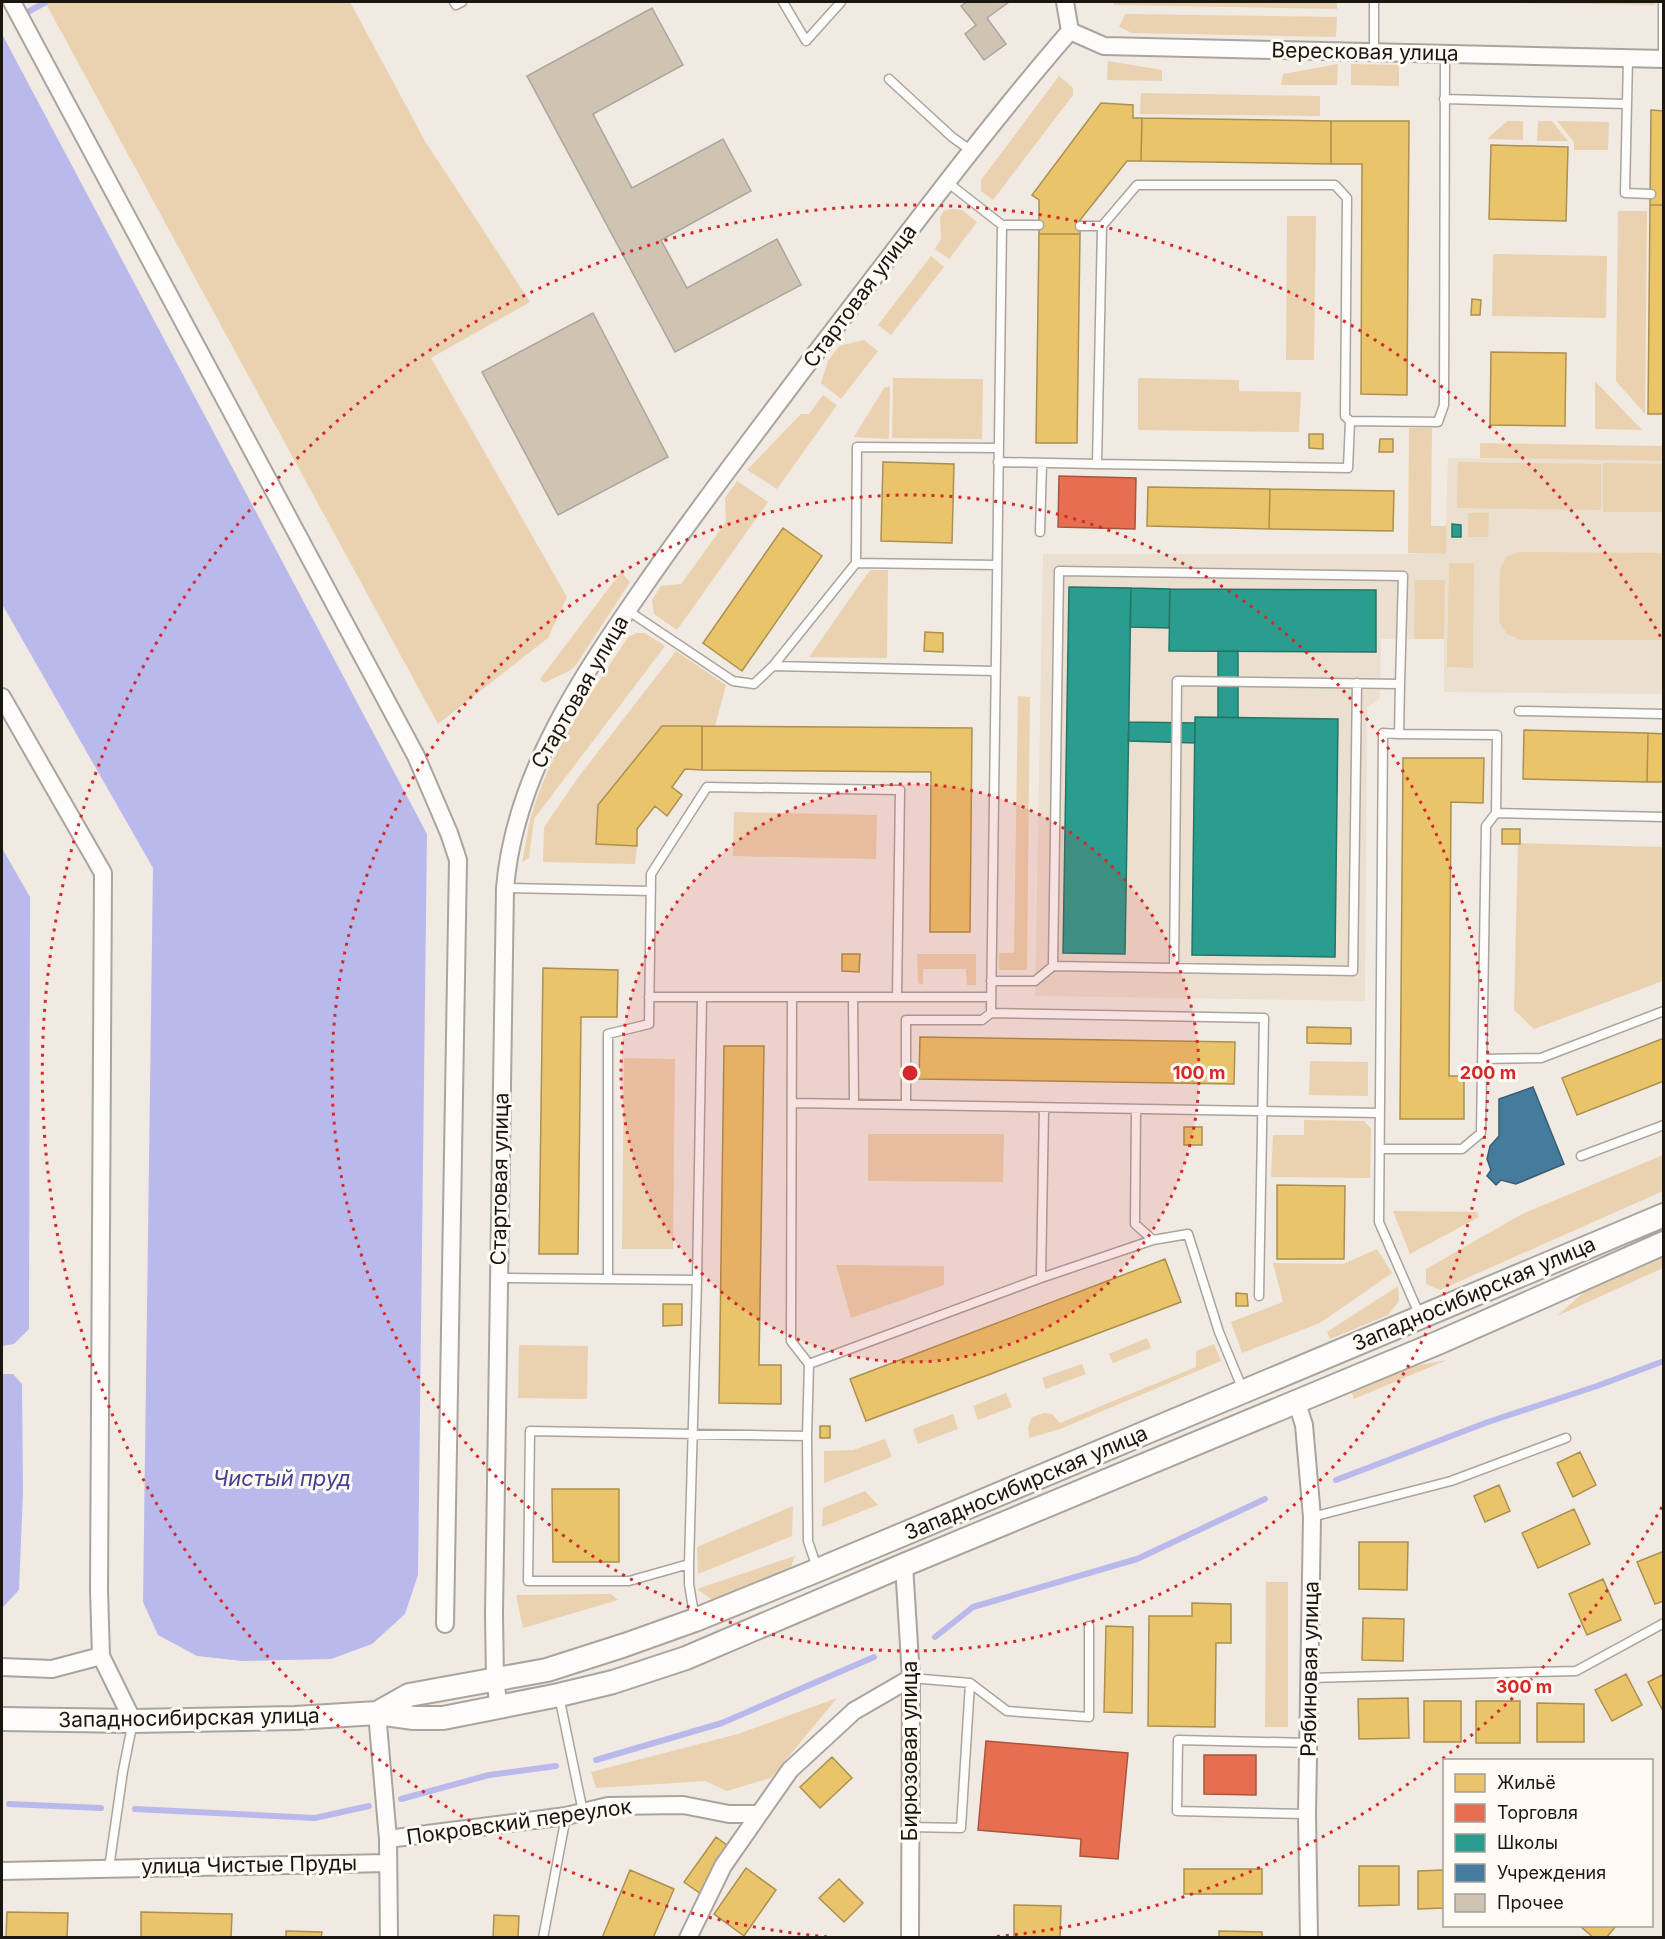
<svg xmlns="http://www.w3.org/2000/svg" width="1665" height="1939" font-family="Inter,sans-serif">
<style>
.built{fill:#ebdfd0}
.green{fill:#ead1b0}
.water{fill:#bab9eb}
.homes{fill:#e9c46a;stroke:#ab904f;stroke-width:1.5}
.shops{fill:#e76f51;stroke:#aa543e;stroke-width:1.5}
.schools{fill:#2a9d8f;stroke:#257469;stroke-width:1.5}
.public{fill:#457b9d;stroke:#385d73;stroke-width:1.5}
.lines{fill:none;stroke-linecap:round;stroke-linejoin:round}
.stream{stroke:#bab9eb;stroke-width:6}
.building{fill:#cfc3b1;stroke:#aaa59f;stroke-width:1.5}
.service-casing{stroke:#aaa49e;stroke-width:11}
.minor-casing{stroke:#aaa49e;stroke-width:20}
.secondary-casing{stroke:#aaa49e;stroke-width:26}
.service{stroke:#fdfcfb;stroke-width:8}
.minor{stroke:#fdfcfb;stroke-width:16}
.secondary{stroke:#fdfcfb;stroke-width:22}
.ring{fill:none;stroke:#d62828;stroke-width:3;stroke-dasharray:3 6}
.labels{text-anchor:middle;stroke-width:6;stroke-linejoin:round;paint-order:stroke}
.street-label{font-size:21px;fill:#1a1610;stroke:#fefaf4}
.water-label{font-size:22px;font-style:italic;fill:#463f96;stroke:#fefaf4}
.centre{fill:#d62828;stroke:#fefaf4;stroke-width:3}
.ring-label{font-size:18px;text-anchor:middle;font-weight:bold;fill:#d62828;stroke:#fefaf4;stroke-width:6;stroke-linejoin:round;paint-order:stroke}
</style>
<rect width="100%" height="100%" fill="#f1eae2"/>
<!-- built -->
<path class="built" d="M1448 458 1663 461V694L1444 692V639H1381L1380 699 1367 707 1365 1001 1035 996 1043 554H1445Z"/>
<!-- green -->
<path class="green" d="M45 2H350L425 141 530 302 431 358 567 597 548 638 438 724Z
M1112 2H1337V9L1114 5Z
M1430 2H1656L1655 5Z
M1125 14 1337 17 1336 37 1132 33 1119 27Z
M1108 61 1162 70V81L1107 80Z
M1338 64 1337 85H1281L1283 74Z
M1351 64 1399 65V86L1351 85Z
M1059 76 1073 88V95L993 200 981 191V180Z
M1141 93 1320 96V116L1140 114Z
M1507 121H1523V140L1487 139Z
M1538 121H1552L1568 141H1537Z
M1557 121 1609 122 1608 150H1574V142Z
M954 209 962 210 977 222 949 259 935 249 941 239 940 217 945 210Z
M1618 211H1647L1645 414 1616 381Z
M1287 216H1316L1314 360H1286Z
M1493 254 1607 256 1606 318 1492 316Z
M931 256 944 267 891 335 878 325Z
M864 340 878 351 841 399 821 383 828 361 839 346Z
M893 378 983 379 982 439 892 438Z
M1138 378 1239 380V391L1301 392 1299 432 1138 430Z
M1595 381 1642 430 1595 429Z
M890 386 889 439 854 437 884 388Z
M823 395 837 405 777 489 747 470 801 414H809Z
M1409 428H1432L1431 526H1446V554L1408 553Z
M1480 443 1663 446V461L1480 458Z
M1458 462 1601 464V510L1457 508Z
M1603 463 1663 464V512H1603Z
M737 481 768 502 677 630 654 614 652 600 661 586 681 584 726 522 725 498Z
M1468 513H1489L1488 537H1468Z
M1521 552 1663 553V640H1521L1507 634 1499 622 1500 569 1507 556Z
M1449 563H1474L1473 668 1447 667Z
M870 570H888L887 658 809 657Z
M621 572 630 582 576 665 569 671 544 683 540 679Z
M1415 580H1445L1444 639H1414Z
M636 633H645L665 646 534 819 529 858 522 862C525 847 527 832 531 817 550 750 591 694 628 637Z
M676 651 726 685 715 726H662L598 805 596 844 637 846 635 864 543 862 544 827 580 775Z
M1018 696 1030 697 1027 970H999V953H1014Z
M734 812 877 815 876 859 733 856Z
M1518 843 1663 847V981L1534 1029 1514 1010Z
M917 954H976V985H967L966 969H923V985L918 983Z
M624 1058 675 1059 673 1249H622Z
M1310 1061 1368 1062V1096L1309 1095Z
M1304 1120 1364 1121 1371 1129 1370 1178 1271 1177 1273 1135H1304Z
M868 1134H1004L1003 1182 868 1181Z
M1663 1155V1191L1440 1290 1426 1284V1269L1522 1214Z
M1393 1211 1477 1212 1479 1217 1410 1254Z
M1377 1249 1392 1273 1320 1323 1242 1353 1231 1322 1283 1302 1273 1263 1343 1264Z
M1663 1258V1268L1557 1316 1583 1293Z
M836 1265 944 1266V1285L851 1318Z
M1398 1286 1399 1301 1388 1315 1330 1339 1327 1332Z
M1147 1338 1151 1348 1113 1363 1109 1354Z
M1214 1344 1221 1361 1060 1429 1029 1438 1028 1427 1032 1417 1044 1413 1052 1414 1060 1423 1196 1367V1351Z
M519 1345 588 1346 587 1399 518 1398Z
M1447 1360 1354 1399 1352 1393 1414 1366Z
M1082 1364 1086 1374 1046 1389 1042 1378Z
M1006 1393 1012 1407 978 1420 973 1406Z
M953 1414 958 1429 918 1444 913 1429Z
M885 1439 892 1457 824 1483V1451L853 1450Z
M865 1491 878 1505 822 1527 823 1508Z
M793 1506 792 1536 698 1574 697 1547Z
M795 1556 790 1569 715 1602 697 1589Z
M1266 1582H1288V1727H1265Z
M611 1594 618 1600 523 1628 516 1595Z
M837 1698 771 1778 727 1791 705 1781 596 1788 591 1772 738 1734Z"/>
<!-- water -->
<path class="water" d="M2 34 427 834 418 1575 405 1614 372 1644 331 1659 242 1661 197 1656 158 1635 143 1602 153 868 2 604Z
M2 848 30 897 29 1329 14 1344 2 1346Z
M2 1374H13L22 1384 23 1492 19 1590 2 1608Z"/>
<!-- homes -->
<path class="homes" d="M1101 103 1133 105V118H1142L1141 161H1127L1080 220V234H1039V200L1032 195Z
M1651 110 1664 111V205H1650Z
M1142 118 1331 121V164L1141 161Z
M1331 121H1409L1407 395 1361 394 1362 164H1331Z
M1491 145 1568 147 1566 221 1489 219Z
M1650 205H1664V414H1648Z
M1039 234H1080L1077 443H1036Z
M1472 299 1481 300 1480 315H1471Z
M1491 352 1566 353 1565 426 1490 425Z
M1309 434H1323V449L1309 448Z
M1380 439H1393V452H1379Z
M883 462 954 464 952 543 881 541Z
M1148 487 1270 489 1269 529 1147 526Z
M1270 489 1394 491 1393 531 1269 529Z
M783 528 822 556 742 671 703 643Z
M925 632 943 633V652L924 651Z
M662 726H702V770L685 769 672 787 682 795 667 816 655 806 637 829V846L596 844 598 805Z
M702 726 972 728 970 932H930L931 772 702 770Z
M1524 730 1648 733 1647 782 1523 779Z
M1648 733 1664 734V782H1647Z
M1403 758H1484L1483 803 1451 802 1449 1076H1464V1119H1400Z
M1502 829H1520V844H1502Z
M842 954H860L859 972 842 971Z
M543 968 618 970 617 1017H581L578 1254H539Z
M1307 1027 1351 1028V1044L1307 1043Z
M920 1037 1235 1042 1234 1084 919 1079Z
M1664 1038V1081L1577 1115 1562 1078Z
M724 1046H764L759 1365H781V1404L719 1403Z
M1184 1127H1202V1145H1184Z
M1277 1185 1345 1186 1344 1259H1277Z
M1165 1259 1181 1302 866 1421 850 1379Z
M1236 1293 1247 1294 1248 1306H1236Z
M663 1304H682V1325L663 1326Z
M820 1426H830V1438H820Z
M1580 1452 1596 1485 1573 1497 1557 1463Z
M1499 1485 1510 1511 1485 1522 1474 1496Z
M552 1489H619V1562H553Z
M1574 1509 1590 1544 1538 1568 1522 1533Z
M1359 1542H1408L1407 1590 1359 1589Z
M1664 1551V1601L1655 1604 1637 1562Z
M1603 1579 1621 1620 1587 1635 1569 1594Z
M1192 1603 1231 1604V1643H1216L1215 1727 1148 1726 1149 1616H1192Z
M1363 1618 1404 1619 1403 1661 1362 1660Z
M1106 1626 1133 1627 1132 1713 1104 1712Z
M1626 1674 1642 1705 1612 1721 1595 1690Z
M1664 1674V1713L1648 1682Z
M1408 1698 1409 1738 1359 1739 1358 1699Z
M1424 1701H1461V1742H1424Z
M1476 1701H1520V1743H1476Z
M1537 1703 1584 1704V1742H1537Z
M832 1757 852 1778 820 1808 800 1787Z
M716 1837 732 1849 701 1894 684 1882Z
M1359 1866H1399V1905L1359 1906Z
M746 1868 776 1890 744 1936 714 1914Z
M1184 1869H1262V1894H1184Z
M630 1870 674 1889 653 1938H602Z
M1444 1870V1908L1418 1909V1871Z
M839 1879 863 1903 844 1922 819 1898Z
M1014 1905 1061 1906 1060 1938H1014Z
M7 1912 68 1913 67 1938H6Z
M141 1912 232 1914 231 1938H141Z
M494 1915 519 1916 518 1938H493Z
M1580 1926H1616L1606 1938H1594Z
M286 1931 322 1932 321 1938H286Z
M1219 1931 1262 1932V1938H1219Z"/>
<!-- shops -->
<path class="shops" d="M1059 476 1136 478 1135 529 1058 527Z
M986 1741 1128 1753 1118 1859 1080 1856 1081 1839 978 1830Z
M1204 1755H1256V1795L1204 1794Z"/>
<!-- schools -->
<path class="schools" d="M1452 524 1461 525V537H1452Z
M1069 587 1131 588 1125 954 1063 953Z
M1131 588 1170 589 1169 628 1130 627Z
M1170 589 1376 590V652L1169 651Z
M1218 651H1238V718L1218 717Z
M1195 717 1338 719 1335 957 1192 955Z
M1129 722 1195 723V743L1128 741Z"/>
<!-- public -->
<path class="public" d="M1533 1087 1564 1164 1516 1184 1501 1180 1496 1185 1487 1176 1491 1170 1487 1159 1490 1146 1499 1136V1099Z"/>
<g class="lines">
<!-- stream -->
<path class="stream" d="M22 15 46 2
M1336 1480 1488 1422 1597 1386 1664 1361
M935 1637 973 1607 1137 1559 1265 1499
M596 1760 722 1723 874 1657
M401 1799 489 1775 556 1766
M9 1804 101 1808
M135 1809 315 1818 369 1806"/>
</g>
<!-- building -->
<path class="building" d="M967 2H1009L987 18 1006 44 984 60 965 34 976 25 961 6Z
M652 8 683 65 593 114 632 188 723 139 751 191 661 240 687 288 777 239 801 285 675 352 527 76Z
M593 313 668 457 558 515 482 372Z"/>
<g class="lines">
<defs>
<path id="service" d="M454 2 456 5 462 2
M783 2 806 41 841 2
M1374 52V2
M1628 58 1625 193 1651 194
M1663 59V2
M889 79 952 137 970 150
M1444 99 1627 104
M947 182 1002 225H1039
M1002 225 991 1013 1264 1018 1259 1296
M1080 226H1102
M1350 421 1348 468 1097 464 1102 226 1137 185H1335L1347 198 1345 416 1350 421 1438 422 1444 405 1445 53
M998 462 1097 464
M1040 532 1042 463
M997 565 856 563 857 447 999 448
M627 610 733 681 754 684 773 666 995 671
M773 666 856 563
M1400 684 1399 734 1383 733 1379 1222 1420 1316
M1519 711 1664 714
M1496 813 1664 817
M505 888 651 891
M1174 968 1177 681 1400 684 1403 576 1059 571 1053 966 1353 971 1357 683
M991 981H1035L1053 966
M649 997H990
M792 997 791 1341 809 1364 807 1436 808 1541 817 1568
M853 997 854 1103
M1482 1059 1541 1058 1664 1011
M793 1103 1380 1113
M906 1104V1020H982L991 1013
M1136 1109 1135 1224 1153 1240
M1380 1149H1462L1481 1133 1486 826 1496 813 1497 735 1399 734
M1581 1156 1664 1125
M498 1278 697 1280
M1041 1278 1044 1108
M608 1279V1034L649 1024 651 874 707 787 900 790 897 997
M809 1364 1041 1278 1153 1240 1188 1234 1219 1332 1243 1390
M1312 1517 1451 1481 1566 1438
M689 1564 629 1581H528L530 1431 807 1436
M695 1620 689 1584V1564L697 1280 702 997
M911 1678 970 1683 1007 1711 1089 1717V1626
M1309 1678 1576 1671 1664 1623
M559 1696 583 1812
M1307 1814 1177 1811 1178 1740 1309 1743
M910 1827 961 1828 970 1683
M109 1868 123 1771 133 1721
M543 1938 566 1816"/>
<path id="minor" d="M12 2 416 756 449 833 458 860 445 1624
M1065 2 1070 31
M1070 31 1104 46 1664 59
M2 697 103 873 99 1590 101 1656 133 1721
M1297 1403 1304 1425 1312 1517 1307 1814 1309 1938
M904 1565 911 1678 910 1938
M2 1667 52 1669 101 1656
M499 1708 495 1679 494 1614 505 888C515 769 588 667 654 572 705 499 759 429 812 358 897 248 979 136 1070 31
M377 1713 388 1839 389 1938
M388 1839 566 1816 608 1806 683 1805 729 1814H758
M2 1871 388 1863
M688 1938 723 1866 790 1770 854 1711 911 1678"/>
<path id="secondary" d="M377 1713 409 1695 547 1670 625 1645 695 1620 818 1570 1664 1215
M2 1719 133 1721 295 1718 377 1713 414 1718H443L559 1695 613 1682 686 1658 904 1565 1440 1342 1664 1243"/>
</defs>
<!-- service casing -->
<use href="#service" class="service-casing"/>
<!-- minor casing -->
<use href="#minor" class="minor-casing"/>
<!-- secondary casing -->
<use href="#secondary" class="secondary-casing"/>
<!-- service -->
<use href="#service" class="service"/>
<!-- minor -->
<use href="#minor" class="minor"/>
<!-- secondary -->
<use href="#secondary" class="secondary"/>
</g>
<!-- distance rings -->
<circle cx="910" cy="1073" r="289" fill="#d62828" fill-opacity=".12"/>
<g class="ring">
<circle cx="910" cy="1073" r="289"/>
<circle cx="910" cy="1073" r="578"/>
<path d="M1662 1507A868 868 0 0 1 993 1937M827 1937A868 868 0 1 1 1662 639"/>
</g>
<g class="labels">
<!-- street labels -->
<g class="street-label">
<text transform="translate(1365 52) rotate(1)" y="7">Вересковая улица</text>
<text transform="translate(860 296) rotate(-53)" y="7">Стартовая улица</text>
<text transform="translate(580 692) rotate(-60)" y="7">Стартовая улица</text>
<text transform="translate(500 1179) rotate(-89)" y="7">Стартовая улица</text>
<text transform="translate(1474 1294) rotate(-23)" y="7">Западносибирская улица</text>
<text transform="translate(1026 1483) rotate(-23)" y="7">Западносибирская улица</text>
<text transform="translate(1310 1669) rotate(-89)" y="7">Рябиновая улица</text>
<text transform="translate(189 1718) rotate(-1)" y="7">Западносибирская улица</text>
<text transform="translate(910 1751) rotate(-90)" y="7">Бирюзовая улица</text>
<text transform="translate(519 1822) rotate(-8)" y="7">Покровский переулок</text>
<text transform="translate(249 1865) rotate(-1)" y="7">улица Чистые Пруды</text>
</g>
<!-- water labels -->
<g class="water-label">
<text x="282" y="1486">Чистый пруд</text>
</g>
</g>
<circle cx="910" cy="1073" r="9" class="centre"/>
<g class="ring-label">
<text x="1199" y="1079">100 m</text>
<text x="1488" y="1079">200 m</text>
<text x="1524" y="1693">300 m</text>
</g>
<!-- border -->
<rect width="1665" height="1939" fill="none" stroke="#1a1610" stroke-width="6"/>
<!-- legend -->
<rect x="1443" y="1759" width="210" height="168" fill="#fefaf4" stroke="#a39f99" stroke-width="1.5"/>
<rect x="1455" y="1774" width="30" height="18" fill="#e9c46a" stroke="#a39f99" stroke-width="1.5"/>
<text x="1497" y="1789" font-size="18" fill="#1a1610">Жильё</text>
<rect x="1455" y="1804" width="30" height="18" fill="#e76f51" stroke="#a39f99" stroke-width="1.5"/>
<text x="1497" y="1819" font-size="18" fill="#1a1610">Торговля</text>
<rect x="1455" y="1834" width="30" height="18" fill="#2a9d8f" stroke="#a39f99" stroke-width="1.5"/>
<text x="1497" y="1849" font-size="18" fill="#1a1610">Школы</text>
<rect x="1455" y="1864" width="30" height="18" fill="#457b9d" stroke="#a39f99" stroke-width="1.5"/>
<text x="1497" y="1879" font-size="18" fill="#1a1610">Учреждения</text>
<rect x="1455" y="1894" width="30" height="18" fill="#cfc3b1" stroke="#a39f99" stroke-width="1.5"/>
<text x="1497" y="1909" font-size="18" fill="#1a1610">Прочее</text>
</svg>
